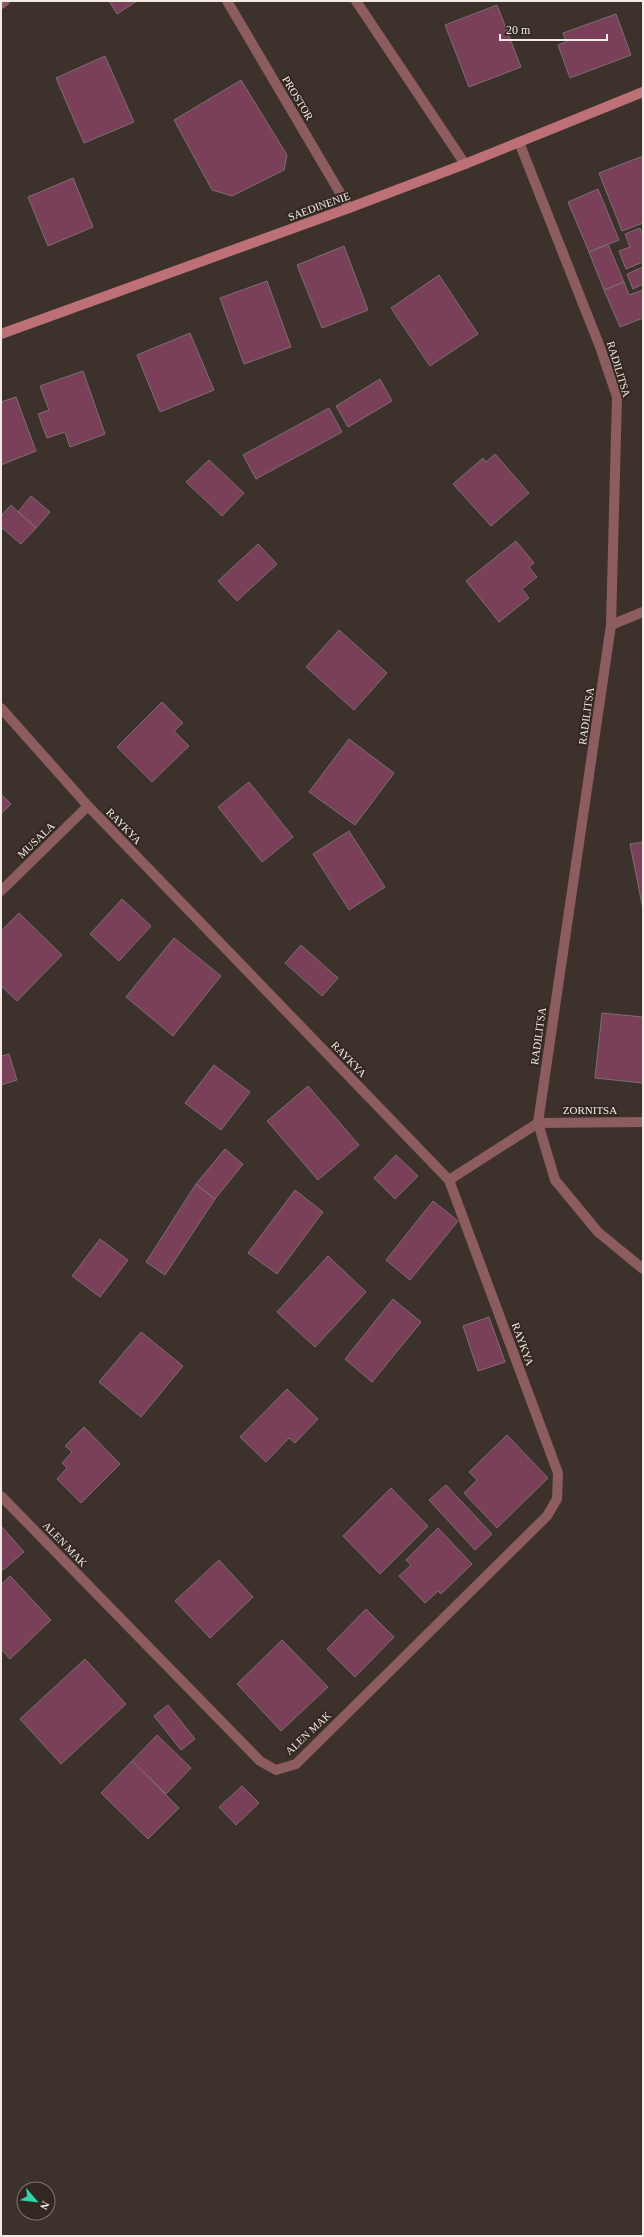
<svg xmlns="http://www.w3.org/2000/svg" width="644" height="2237" font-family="Georgia,serif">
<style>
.building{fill:#7a4059;stroke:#7d6d73}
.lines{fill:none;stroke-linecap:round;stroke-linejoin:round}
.street{stroke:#8d5c5f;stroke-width:10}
.secondary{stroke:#be7077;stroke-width:10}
.labels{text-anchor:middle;stroke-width:4;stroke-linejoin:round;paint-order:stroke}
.street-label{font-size:11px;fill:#f1eae5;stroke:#332821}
</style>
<rect width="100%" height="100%" fill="#3d322b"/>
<!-- building -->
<path class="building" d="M109 1H137L117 14Z
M497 5 521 67 469 87 445 25Z
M616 14 631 55 570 78 558 45 566 42 563 33Z
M105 56 134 122 84 143 56 78Z
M241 80 287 155 284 170 232 196 212 190 174 120Z
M643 156V223L622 231 599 173Z
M73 178 93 227 48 246 28 197Z
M598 189 619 240 589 252 568 202Z
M640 228 643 236V262L626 269 619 251 630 247 625 234Z
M608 244 624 282 604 290 589 252Z
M344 246 368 310 322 328 297 265Z
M643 267V284L633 289 627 274Z
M439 275 478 334 430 366 391 308Z
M267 281 291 347 244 364 220 298Z
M624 282 629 295 643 290V318L620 327 604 290Z
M190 333 214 390 160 412 137 355Z
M83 371 105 434 70 447 65 432 47 438 38 414 49 410 40 386Z
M380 379 392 401 348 427 336 406Z
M16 397 36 451 1 465V402Z
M329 408 342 432 256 479 243 455Z
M495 454 529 493 491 526 453 484 483 458 486 462Z
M209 460 244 493 222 516 186 482Z
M31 496 50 512 36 528 18 512Z
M11 505 36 528 21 544 1 527V516Z
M516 541 534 563 529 567 537 577 522 589 529 598 499 622 466 581Z
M258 544 277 564 237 601 218 581Z
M339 630 387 673 354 710 306 667Z
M162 702 183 723 174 731 189 746 152 782 117 747Z
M349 739 394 773 355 825 309 792Z
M249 782 293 837 262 862 218 807Z
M1 794 11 804 1 814Z
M349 831 385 887 349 910 313 854Z
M643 842V909L630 844Z
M122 899 151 926 119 961 90 934Z
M19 913 62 955 17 1001 1 986V931Z
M174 938 221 976 173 1036 126 997Z
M301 945 338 978 322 996 285 963Z
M602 1013 643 1017V1083L595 1078Z
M9 1054 17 1080 1 1085V1056Z
M214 1065 250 1092 221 1130 185 1103Z
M308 1086 359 1145 318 1180 267 1121Z
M225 1149 243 1164 215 1199 196 1184Z
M396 1155 418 1176 395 1199 374 1178Z
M196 1184 215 1199 165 1275 146 1262Z
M295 1190 323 1212 277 1274 248 1253Z
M433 1201 458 1221 410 1280 386 1260Z
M100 1239 128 1260 100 1297 72 1276Z
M328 1256 366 1292 315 1347 277 1312Z
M393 1299 421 1322 372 1382 345 1359Z
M489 1317 505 1362 478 1371 463 1326Z
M141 1332 183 1366 141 1417 99 1382Z
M287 1389 318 1419 295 1443 289 1438 266 1462 240 1437Z
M84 1427 120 1464 81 1503 57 1479 67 1468 62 1463 72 1452 65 1446Z
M507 1435 548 1478 497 1528 464 1493 477 1480 469 1472Z
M446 1485 492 1534 475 1550 429 1500Z
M391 1488 428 1526 380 1574 343 1536Z
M1 1526 24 1552 3 1570 1 1568Z
M438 1528 472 1564 441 1594 438 1591 425 1603 399 1576 411 1565 406 1560Z
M219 1560 253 1597 210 1638 175 1601Z
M10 1576 51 1620 10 1659 1 1649V1585Z
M366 1609 394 1637 355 1677 327 1649Z
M282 1640 328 1687 281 1731 237 1684Z
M85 1659 126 1704 61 1764 20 1719Z
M168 1705 195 1739 181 1750 154 1716Z
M157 1735 191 1768 166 1794 132 1761Z
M132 1761 179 1808 148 1839 101 1793Z
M242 1786 259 1803 236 1825 219 1807Z"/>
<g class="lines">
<!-- street -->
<path class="street" d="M227 1 349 208
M356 1 465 164
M1 4 5 1
M519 142 600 347 617 397 611 625 538 1123 555 1180 598 1232 643 1269
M611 625 643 612
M1 708 88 806 449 1180 558 1473 557 1499 547 1516 296 1764 276 1770 260 1761 1 1496
M1 891 88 806
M449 1180 538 1123 643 1122"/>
<!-- secondary -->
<path class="secondary" d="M1 334 349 208 465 164 643 92"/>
</g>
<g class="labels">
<!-- street labels -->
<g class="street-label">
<text transform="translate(298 98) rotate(59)" y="4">PROSTOR</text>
<text transform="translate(319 206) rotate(-20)" y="4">SAEDINENIE</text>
<text transform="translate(619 369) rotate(73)" y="4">RADILITSA</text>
<text transform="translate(586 716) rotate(-82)" y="4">RADILITSA</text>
<text transform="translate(124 826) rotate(46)" y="4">RAYKYA</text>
<text transform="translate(36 840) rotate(-44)" y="4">MUSALA</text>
<text transform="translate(538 1036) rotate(-82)" y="4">RADILITSA</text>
<text transform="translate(349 1059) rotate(46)" y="4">RAYKYA</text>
<text x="590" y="1114">ZORNITSA</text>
<text transform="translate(523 1344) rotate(70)" y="4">RAYKYA</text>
<text transform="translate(65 1544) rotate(46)" y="4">ALEN MAK</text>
<text transform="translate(308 1733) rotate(-43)" y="4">ALEN MAK</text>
</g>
</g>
<!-- border -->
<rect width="644" height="2237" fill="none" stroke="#f1eae5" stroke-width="4"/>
<!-- north arrow -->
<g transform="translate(36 2201) rotate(118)"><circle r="19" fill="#332821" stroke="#7f766f"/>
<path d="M0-3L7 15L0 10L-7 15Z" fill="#30d4a9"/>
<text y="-6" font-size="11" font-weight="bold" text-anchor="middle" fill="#f1eae5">N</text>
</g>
<!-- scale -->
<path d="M500 34v6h107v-6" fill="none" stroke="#f1eae5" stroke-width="2"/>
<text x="506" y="34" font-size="12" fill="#f1eae5" stroke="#332821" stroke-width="3" paint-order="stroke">20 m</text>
</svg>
